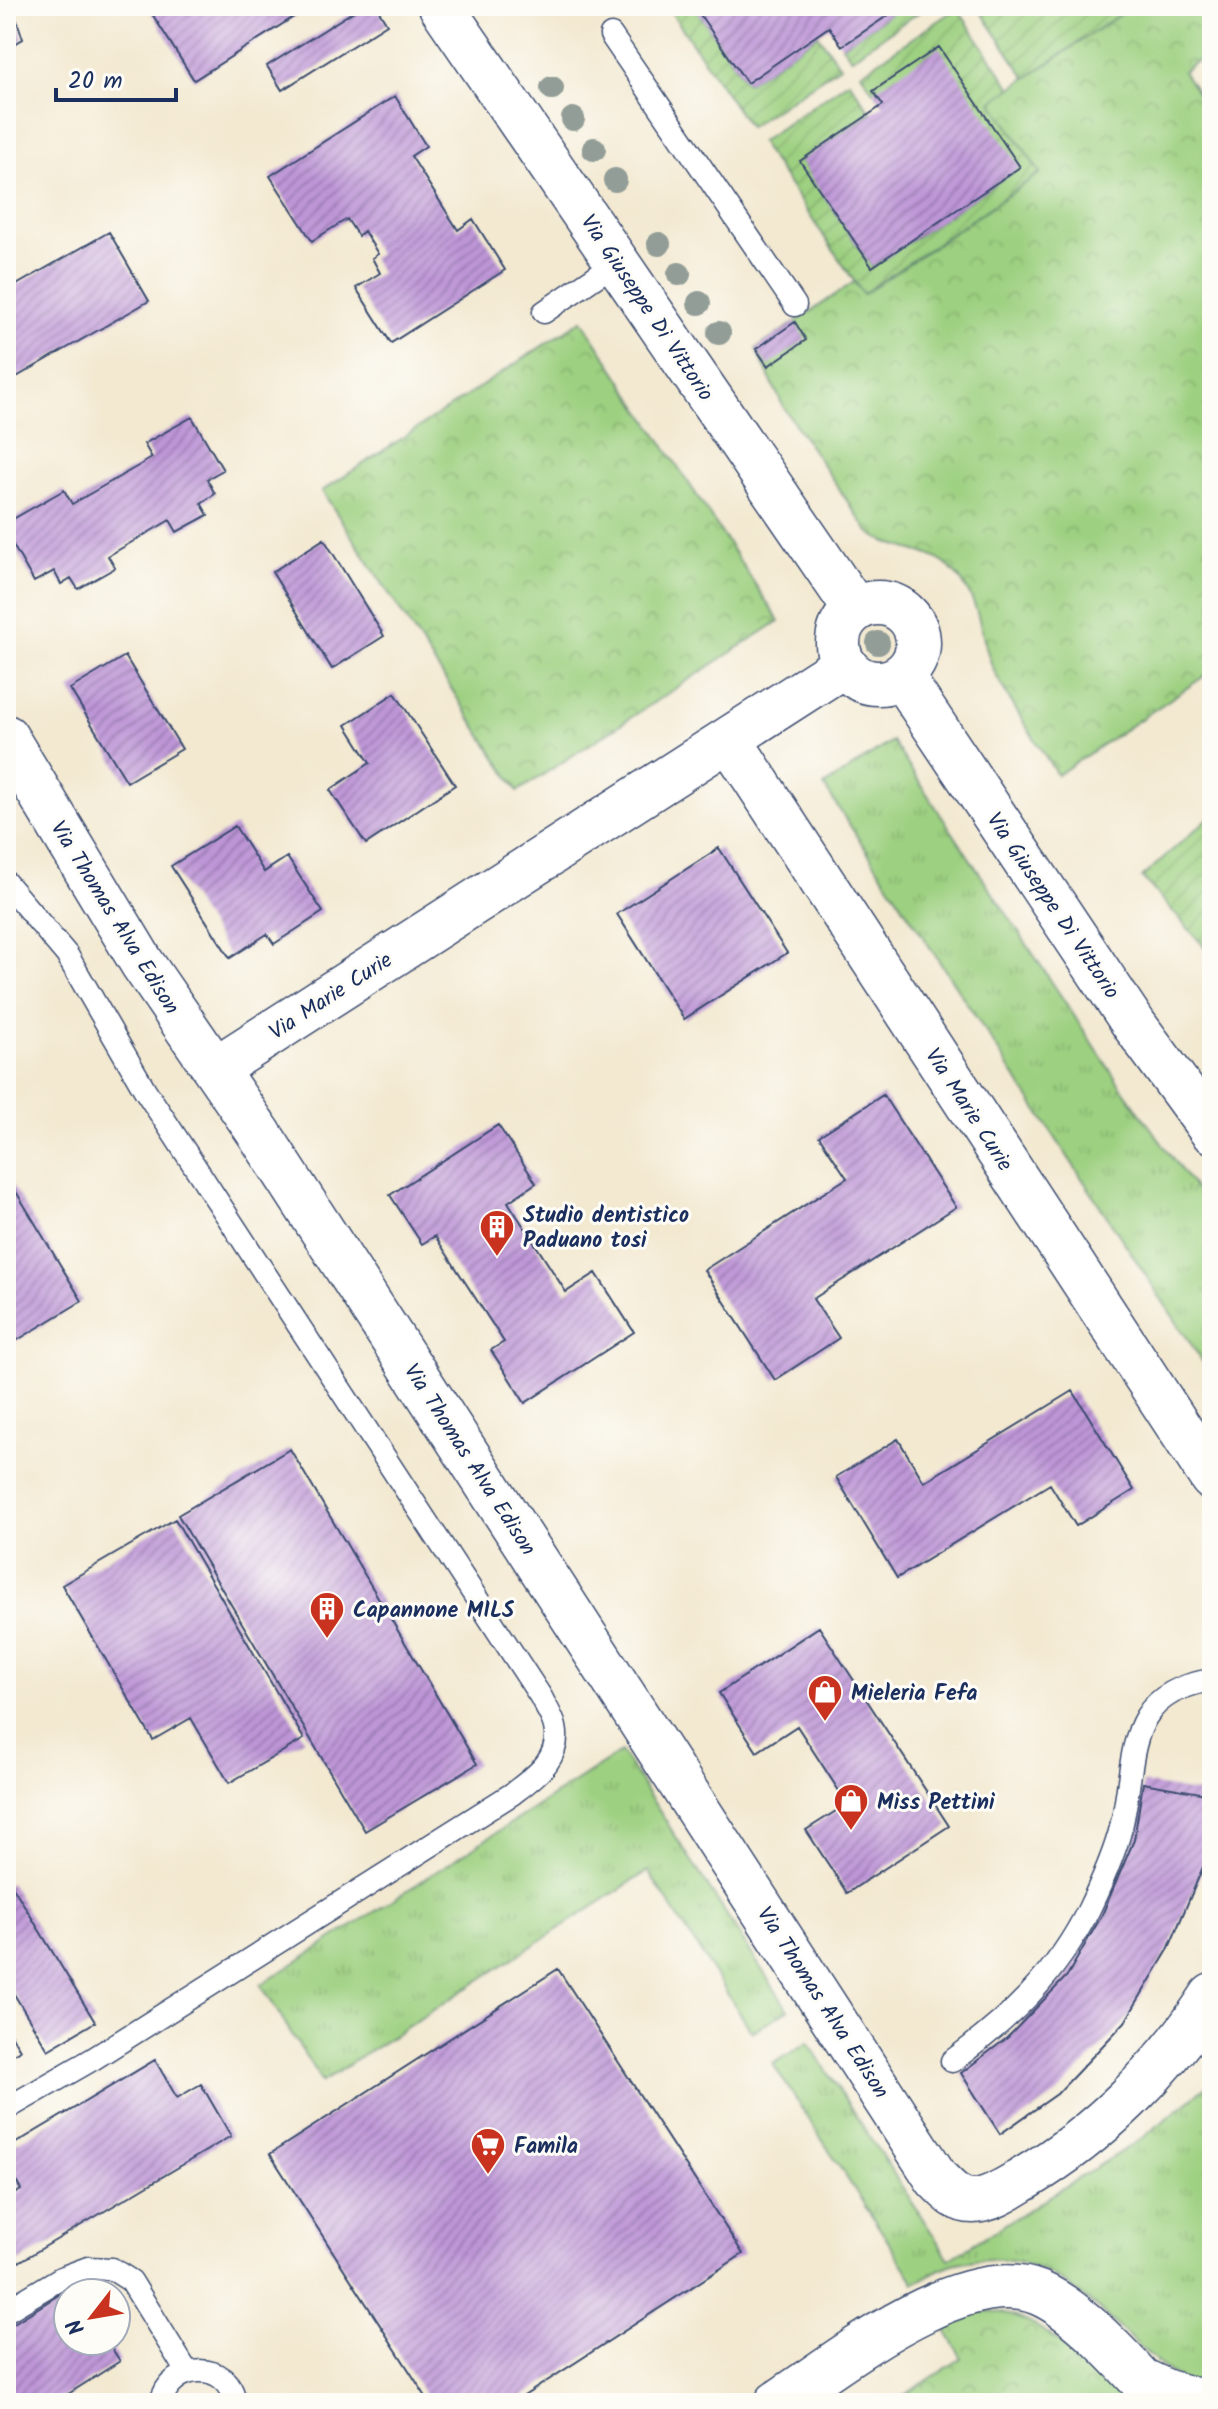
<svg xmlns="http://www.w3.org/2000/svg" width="1218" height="2409" font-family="Kalam,sans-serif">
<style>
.grass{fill:url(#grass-tufts);stroke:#5c806f;stroke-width:2}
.park{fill:url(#park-crowns);stroke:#5c806f;stroke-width:2}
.garden{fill:url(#garden-furrows);stroke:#5c806f;stroke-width:2}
.building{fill:url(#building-hatch)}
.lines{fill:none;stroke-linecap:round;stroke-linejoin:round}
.service-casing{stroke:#3b4b6f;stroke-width:25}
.minor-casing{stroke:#3b4b6f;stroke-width:47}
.service{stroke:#fff;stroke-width:22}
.minor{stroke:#fff;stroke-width:44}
.tree{fill:#929d97}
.labels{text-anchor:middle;stroke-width:6;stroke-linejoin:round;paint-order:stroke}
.street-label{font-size:22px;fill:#1b2f5e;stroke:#fdfcf7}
.poi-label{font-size:22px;font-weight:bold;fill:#1b2f5e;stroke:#fdfcf7;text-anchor:start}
</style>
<defs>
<pattern id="grass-tufts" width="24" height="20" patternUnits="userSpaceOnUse" patternTransform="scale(2)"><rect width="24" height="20" fill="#9dd080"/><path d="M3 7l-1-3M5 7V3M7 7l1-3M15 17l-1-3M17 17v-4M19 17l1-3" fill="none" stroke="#87b371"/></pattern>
<pattern id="park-crowns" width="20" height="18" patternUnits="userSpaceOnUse" patternTransform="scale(2)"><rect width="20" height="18" fill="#9dd080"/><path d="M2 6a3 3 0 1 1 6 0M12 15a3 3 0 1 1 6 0" fill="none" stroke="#87b371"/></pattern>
<pattern id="garden-furrows" width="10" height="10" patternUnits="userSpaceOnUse" patternTransform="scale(2)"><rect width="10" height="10" fill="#9dd080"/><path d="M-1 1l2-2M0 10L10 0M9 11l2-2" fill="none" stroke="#87b371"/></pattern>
<pattern id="building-hatch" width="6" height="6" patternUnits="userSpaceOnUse" patternTransform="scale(2)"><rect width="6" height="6" fill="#be96d7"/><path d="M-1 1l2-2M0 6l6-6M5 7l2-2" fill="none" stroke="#9a7bb2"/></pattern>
</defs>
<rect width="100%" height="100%" fill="#fdfcf7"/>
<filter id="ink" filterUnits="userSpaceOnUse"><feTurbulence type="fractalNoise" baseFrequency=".0125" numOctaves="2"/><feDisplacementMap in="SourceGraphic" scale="16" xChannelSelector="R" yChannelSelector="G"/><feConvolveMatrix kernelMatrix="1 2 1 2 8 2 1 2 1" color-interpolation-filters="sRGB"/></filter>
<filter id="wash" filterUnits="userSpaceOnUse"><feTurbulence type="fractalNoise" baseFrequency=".006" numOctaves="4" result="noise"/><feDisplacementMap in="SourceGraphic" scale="32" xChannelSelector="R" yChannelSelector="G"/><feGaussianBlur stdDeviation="1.8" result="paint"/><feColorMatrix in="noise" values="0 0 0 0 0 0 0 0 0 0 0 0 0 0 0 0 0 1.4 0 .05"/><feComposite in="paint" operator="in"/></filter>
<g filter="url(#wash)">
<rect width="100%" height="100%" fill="#f3e9d1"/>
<!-- grass -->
<path class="grass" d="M892 741 1120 1085 1212 1213V1376L824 786Z
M621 1752 788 2010 752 2032 648 1871 322 2082 261 1985Z
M808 2042 949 2259 1140 2140 1212 2082V2389C1201 2385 1187 2383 1177 2377 1160 2367 1145 2351 1130 2338 1077 2289 1033 2244 953 2264 940 2268 927 2277 915 2283L773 2064Z"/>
<!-- park -->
<path class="park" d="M1132 6H1212V51L1183 71 1212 116V671L1057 775C1037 742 1014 709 996 675 977 636 985 602 950 568 927 546 889 551 867 530L784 408 756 349 854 282 864 294 1040 173 991 102Z
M582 320 779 621 518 791 322 491Z
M991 2311C1048 2318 1085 2366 1125 2403H892L962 2358 944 2327 974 2313Z"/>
<!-- garden -->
<path class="garden" d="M667 6H694L747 83 818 35 840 66 749 127Z
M902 6H928L851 58 842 46Z
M977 6H1000L1005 13 1015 6H1132L1026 78Z
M957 8 1011 88 992 102 1040 173 863 294 760 142 849 81 871 113 801 161 872 267 1019 167 873 91 861 73Z
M1212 815V955L1142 877Z"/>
<g id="blocks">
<!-- building -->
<path class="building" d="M6 6H12L23 39 6 49Z
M154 6H311L194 80 149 9Z
M362 6H376L387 24 282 90 267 66Z
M694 6H902L842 46 829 27 747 83Z
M939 47 1020 167 872 267 800 161 883 105 873 91Z
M395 96 426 146 411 156 458 230 473 219 505 270 391 343 356 288 380 273 372 258 378 254 364 231 358 236 347 219 312 241 270 176Z
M109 232 149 301 6 383V291Z
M795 322 806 340 768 366 756 349Z
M192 417 223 470 207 479 215 494 201 503 208 515 177 532 170 520 108 556 115 568 78 589 71 578 61 584 54 571 34 582 6 533V523L64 490 72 504 152 458 144 444Z
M324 539 384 636 332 669 272 572Z
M125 656 182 749 127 782 70 689Z
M395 693 455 785 366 844 330 790 370 763 346 725Z
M235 826 264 872 287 857 323 912 274 944 267 934 230 958 171 866Z
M719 848 787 953 684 1019 617 914Z
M883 1095 956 1207 813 1299 839 1338 775 1380 704 1270 847 1178 819 1136Z
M498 1125 536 1183 508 1202 566 1292 596 1273 634 1332 525 1403 491 1350 504 1342 435 1236 422 1244 390 1195Z
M6 1175 82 1301 6 1347Z
M1073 1391 1134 1490 1076 1526 1050 1484 897 1578 836 1477 898 1439 924 1482Z
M290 1449 477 1764 365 1831 178 1515Z
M175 1519 304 1739 229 1783 191 1718 153 1740 62 1585Z
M819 1627 949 1826 847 1893 806 1830 847 1804 841 1794 797 1726 757 1752 719 1693Z
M1143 1783 1212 1795V1821L1206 1860 1168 1950 1125 2022 1057 2094 1000 2134 961 2073 1007 2038 1067 1976 1102 1915 1134 1840Z
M10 1882 95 2022 48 2050 6 1981V1885Z
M558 1969 743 2254 513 2403H430L270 2154Z
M6 2026 20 2050 6 2058Z
M155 2060 177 2098 201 2084 231 2136 19 2262 6 2240V2199L21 2190 6 2164V2149Z
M73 2286 77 2293H68V2341H107L120 2361 54 2403H6V2328Z"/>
</g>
</g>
<g filter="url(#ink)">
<use href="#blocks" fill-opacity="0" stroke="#3b4b6f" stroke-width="2"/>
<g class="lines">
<defs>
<path id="service" d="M611 35 795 305
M544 312 617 262
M6 883 67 955 145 1090 541 1697C545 1706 553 1717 555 1727 562 1759 534 1777 512 1794L93 2059 6 2109
M952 2061C1011 2018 1056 1975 1089 1909 1100 1886 1112 1859 1119 1835 1139 1766 1117 1694 1212 1680
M6 2311 61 2278 88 2268 112 2269 131 2281 187 2372
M161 2403C170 2361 230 2360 235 2403"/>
<path id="minor" d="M441 6 855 609
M838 643a40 40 0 1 1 80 0a40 40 0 1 1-80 0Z
M901 676 1135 1026 1212 1131
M6 737 142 963 259 1133 937 2179C948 2190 957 2201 973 2201 990 2201 1009 2188 1024 2179 1099 2134 1164 2070 1212 1996
M729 739 1212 1478
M215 1069 844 665
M1141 2380 1167 2392 1205 2403
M777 2403C840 2362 963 2262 1039 2293 1080 2310 1132 2370 1162 2403"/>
</defs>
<!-- service casing -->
<use href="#service" class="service-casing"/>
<!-- minor casing -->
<use href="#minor" class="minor-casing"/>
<!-- service -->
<use href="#service" class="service"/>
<!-- minor -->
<use href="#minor" class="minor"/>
</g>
<!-- trees -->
<g class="tree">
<circle cx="552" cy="88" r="12"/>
<circle cx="573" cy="119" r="12"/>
<circle cx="594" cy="149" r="12"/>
<circle cx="615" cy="180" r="12"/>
<circle cx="659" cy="244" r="12"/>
<circle cx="679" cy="274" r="12"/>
<circle cx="699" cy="303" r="12"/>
<circle cx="719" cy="333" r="12"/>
<circle cx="878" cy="643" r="12"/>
</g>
</g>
<!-- icons -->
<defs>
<symbol id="building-pin" viewBox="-11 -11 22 30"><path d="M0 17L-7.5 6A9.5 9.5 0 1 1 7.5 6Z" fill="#c8321e" stroke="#fdfcf7"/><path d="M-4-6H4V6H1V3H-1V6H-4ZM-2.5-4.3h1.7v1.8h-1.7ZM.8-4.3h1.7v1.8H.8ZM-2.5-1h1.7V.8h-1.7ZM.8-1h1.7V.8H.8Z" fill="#fff"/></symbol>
<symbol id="shop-pin" viewBox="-11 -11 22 30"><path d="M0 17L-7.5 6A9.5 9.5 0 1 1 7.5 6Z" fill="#c8321e" stroke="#fdfcf7"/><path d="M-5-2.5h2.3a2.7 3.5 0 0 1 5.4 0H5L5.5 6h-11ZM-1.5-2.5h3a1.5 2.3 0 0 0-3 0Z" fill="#fff"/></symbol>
<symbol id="supermarket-pin" viewBox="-11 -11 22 30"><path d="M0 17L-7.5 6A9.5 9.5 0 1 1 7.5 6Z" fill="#c8321e" stroke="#fdfcf7"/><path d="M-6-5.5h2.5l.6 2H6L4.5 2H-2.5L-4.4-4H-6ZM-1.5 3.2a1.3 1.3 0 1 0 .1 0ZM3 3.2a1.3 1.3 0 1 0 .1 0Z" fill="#fff"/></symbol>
</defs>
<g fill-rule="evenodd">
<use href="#building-pin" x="477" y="1207" width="40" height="54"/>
<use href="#building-pin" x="307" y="1589" width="40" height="54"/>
<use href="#shop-pin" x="805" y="1672" width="40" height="54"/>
<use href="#shop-pin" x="831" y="1781" width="40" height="54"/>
<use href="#supermarket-pin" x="468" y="2125" width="40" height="54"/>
</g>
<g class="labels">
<!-- street labels -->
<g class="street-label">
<text transform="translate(648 307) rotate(56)" y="8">Via Giuseppe Di Vittorio</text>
<text transform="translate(1054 905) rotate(56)" y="8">Via Giuseppe Di Vittorio</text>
<text transform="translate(116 917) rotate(58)" y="8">Via Thomas Alva Edison</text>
<text transform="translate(330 995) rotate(-33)" y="8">Via Marie Curie</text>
<text transform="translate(970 1109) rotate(57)" y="8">Via Marie Curie</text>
<text transform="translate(471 1459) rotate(57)" y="8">Via Thomas Alva Edison</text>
<text transform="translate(824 2002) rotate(57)" y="8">Via Thomas Alva Edison</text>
</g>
<!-- poi labels -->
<g class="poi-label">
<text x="523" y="1222">Studio dentistico<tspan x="523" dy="25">Paduano tosi</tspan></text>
<text x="353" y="1617">Capannone MILS</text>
<text x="851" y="1700">Mieleria Fefa</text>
<text x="877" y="1809">Miss Pettini</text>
<text x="514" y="2153">Famila</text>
</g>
</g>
<!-- margin -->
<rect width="1218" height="2409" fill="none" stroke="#fdfcf7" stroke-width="32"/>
<!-- north arrow -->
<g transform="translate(92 2317) rotate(239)"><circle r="38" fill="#fdfcf7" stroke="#a3aaba" stroke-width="2"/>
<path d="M0-6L14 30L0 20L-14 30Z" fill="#c8321e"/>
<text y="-12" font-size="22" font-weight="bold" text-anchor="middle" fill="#1b2f5e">N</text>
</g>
<!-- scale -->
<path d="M56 88v12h120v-12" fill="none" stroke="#1b2f5e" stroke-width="4"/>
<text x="68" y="88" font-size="24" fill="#1b2f5e" stroke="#fdfcf7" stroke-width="6" paint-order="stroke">20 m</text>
</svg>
